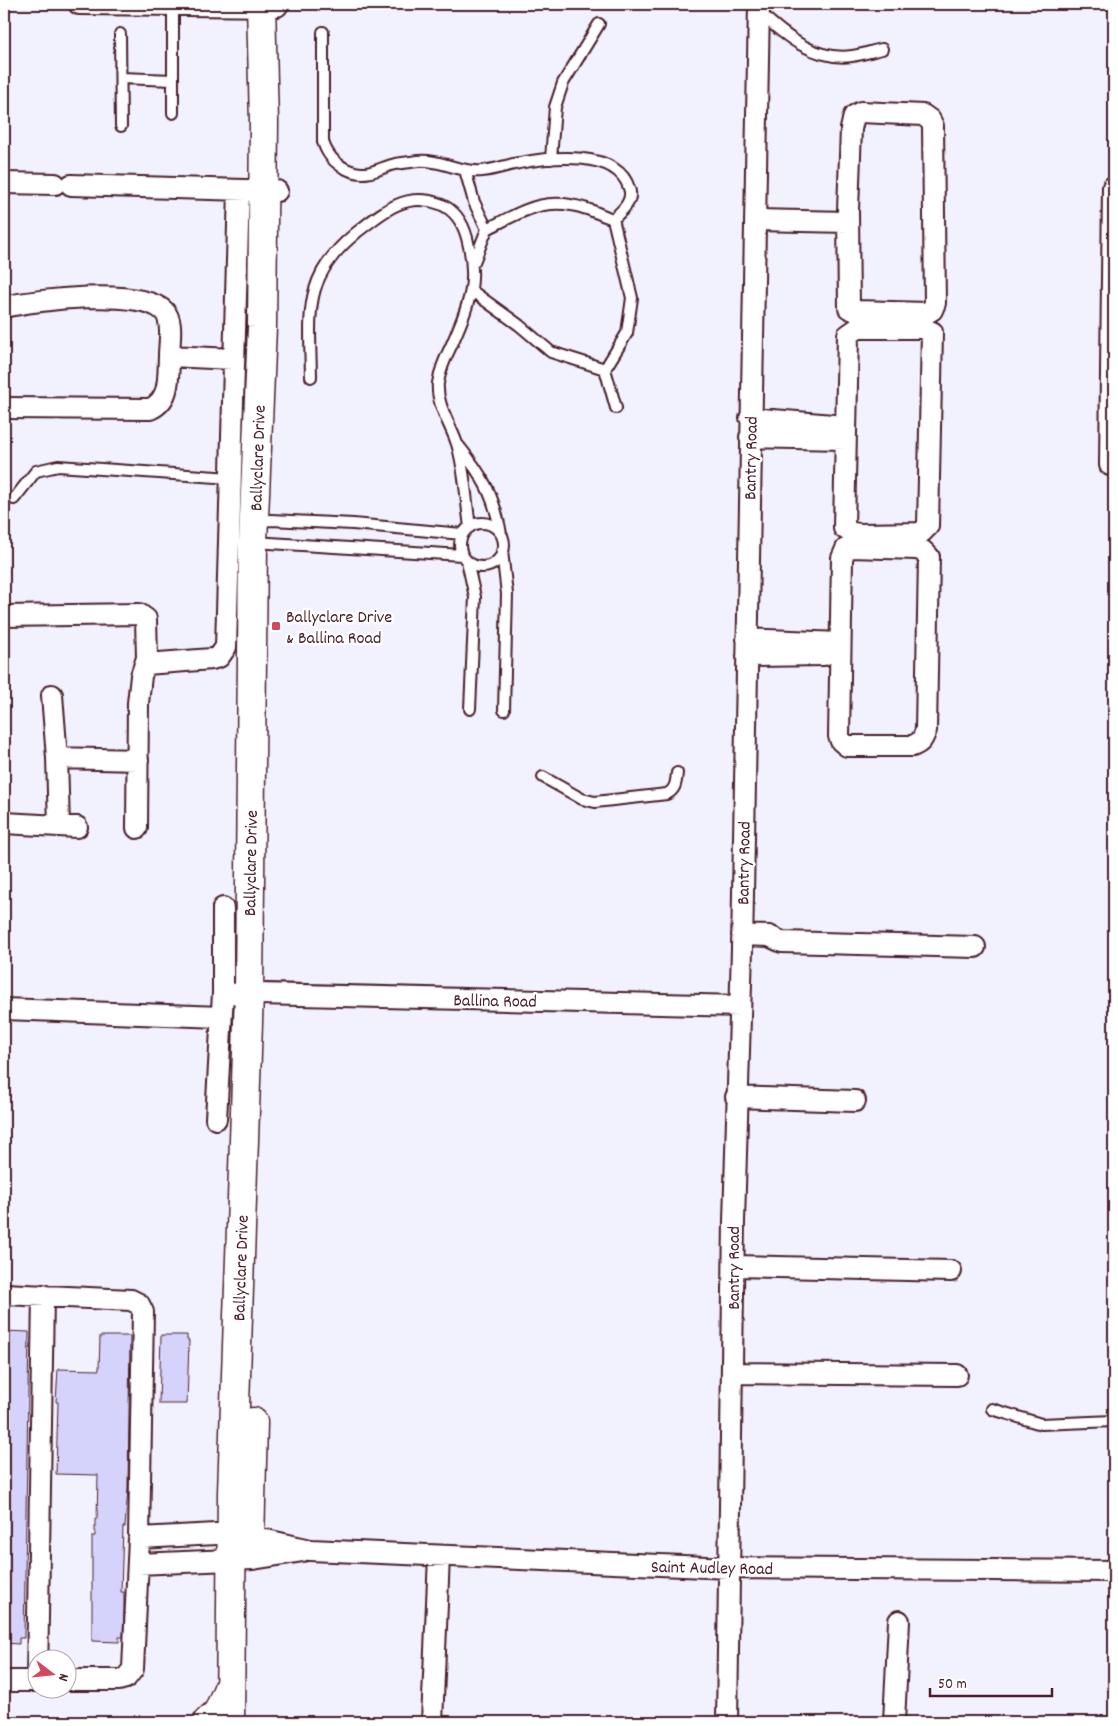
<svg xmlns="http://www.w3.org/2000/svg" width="1118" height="1726" font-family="Dekko,sans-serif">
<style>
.building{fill:#d5d2fb;stroke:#4a1f2b}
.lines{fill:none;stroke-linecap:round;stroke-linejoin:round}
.lane-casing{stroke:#4a1f2b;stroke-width:14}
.street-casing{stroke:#4a1f2b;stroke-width:24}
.secondary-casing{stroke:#4a1f2b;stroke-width:31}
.lane{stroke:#fff;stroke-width:10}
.street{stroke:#fff;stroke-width:20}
.secondary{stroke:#fff;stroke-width:28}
.poi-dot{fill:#d1495b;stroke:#fff;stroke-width:2}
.labels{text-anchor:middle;stroke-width:5;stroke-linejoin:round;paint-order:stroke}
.street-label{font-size:18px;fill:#4a1f2b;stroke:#fff}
.poi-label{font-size:18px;fill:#4a1f2b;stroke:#fff;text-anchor:start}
</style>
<rect width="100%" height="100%" fill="#f2f2fe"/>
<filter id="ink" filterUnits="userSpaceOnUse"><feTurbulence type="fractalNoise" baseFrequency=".02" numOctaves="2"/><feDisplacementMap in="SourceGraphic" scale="10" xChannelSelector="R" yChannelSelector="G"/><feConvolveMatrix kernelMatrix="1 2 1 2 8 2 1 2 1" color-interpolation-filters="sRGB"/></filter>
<g filter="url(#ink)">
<!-- building -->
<path class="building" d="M4 1331 29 1332 24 1638H19V1644L4 1643Z
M161 1335H187V1340H189L187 1404H159Z
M100 1336H130L128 1489 125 1527H123L121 1592H124V1608L123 1637H119V1642L92 1641V1536H95V1519H97L98 1475 56 1474 58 1402H56L58 1369 99 1370Z"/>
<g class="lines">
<defs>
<path id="lane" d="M173 5V113
M760 13C785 36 815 61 852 56 862 55 872 51 882 49
M323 32V142C328 157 339 168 355 172 369 176 382 167 395 164 403 163 411 162 418 161 440 159 460 173 482 171 494 170 507 165 519 163 550 157 617 149 629 188 634 201 622 211 613 219 604 216 596 212 587 209 545 195 523 211 487 229L474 262
M120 34 121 126
M121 78 173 80
M551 159 555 107 563 83 599 24
M465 170 474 202 487 229
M613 219 632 298 627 333 605 369 616 408
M472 291 519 325 551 352 605 369
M311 377C310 313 302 277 356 233 382 212 406 191 440 204 455 210 463 223 467 238 479 282 469 304 452 344 446 356 440 370 438 383 436 405 451 425 457 444 465 470 466 500 470 527
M458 445C483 476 494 495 501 534
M14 499 36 471 58 466 231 478
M254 522 271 520 353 524 462 534
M460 545a22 22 0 1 1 44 0a22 22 0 1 1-44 0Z
M254 542 462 555
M502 551 507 594 504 710
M467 561 475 597 470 709
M543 777 582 799 595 802 667 794C676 789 676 782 677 773
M992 1409 1041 1424 1114 1421"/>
<path id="street" d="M79 4 277 6
M861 112 923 115 930 120 933 126 935 303 932 310 927 313 856 311 849 308 848 210 851 129 854 116Z
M4 183 55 184
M71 185 277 191
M755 220 848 222
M4 307C34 300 141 287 164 311 174 321 169 342 169 356
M858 328H922L932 332 928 526 921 533 861 534 852 533 844 528 848 335Z
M4 408 150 409C171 400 168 376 169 356L233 359
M750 418 845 426
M750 437 845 439
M1110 465 1113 187
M852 547 917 549 923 551 929 557 926 730C923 739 921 743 912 746H847L841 741 839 736 842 558 846 549Z
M4 616 139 614 146 619 147 658 141 676 138 703 137 828
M747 639 840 643
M747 656 824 655
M146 664 212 659 219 657 226 647 239 190
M52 695 57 758
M4 823 77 827
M59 826 57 758 138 760
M742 935 769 936 782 942 975 947
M223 993 740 1006
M4 1009 221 1017
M736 1097 855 1101
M216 1119 223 993V908
M734 1266 951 1271
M4 1294 131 1300 139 1304 143 1312 139 1538 133 1669 126 1678 119 1680H68
M732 1373 957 1375
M139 1538 236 1533 310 1550 730 1568 1114 1571
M138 1564 253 1559 303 1551
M4 1681H38
M37 1681 43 1295
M432 1722 439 1556
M727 1722 734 1221 742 949 759 4
M894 1722 899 1621"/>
<path id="secondary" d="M250 1542 253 1422
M207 1722 218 1712 229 1686
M230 1722 232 1493 249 993 253 542 262 327 264 122 261 4"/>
</defs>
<!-- lane casing -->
<use href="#lane" class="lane-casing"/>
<!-- street casing -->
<use href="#street" class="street-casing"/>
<!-- secondary casing -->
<use href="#secondary" class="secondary-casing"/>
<!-- lane -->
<use href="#lane" class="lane"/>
<!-- street -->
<use href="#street" class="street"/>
<!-- secondary -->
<use href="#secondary" class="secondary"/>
</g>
</g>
<!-- markers -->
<rect class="poi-dot" x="271" y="621" width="10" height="10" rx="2.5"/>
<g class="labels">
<!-- street labels -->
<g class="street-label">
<text transform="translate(257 458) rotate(-88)" y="6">Ballyclare Drive</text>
<text transform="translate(750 458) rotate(-89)" y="6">Bantry Road</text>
<text transform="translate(250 863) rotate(-89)" y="6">Ballyclare Drive</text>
<text transform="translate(743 863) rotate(-89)" y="6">Bantry Road</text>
<text transform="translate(495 1000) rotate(1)" y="6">Ballina Road</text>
<text transform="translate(240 1268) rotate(-88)" y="6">Ballyclare Drive</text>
<text transform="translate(733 1268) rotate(-90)" y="6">Bantry Road</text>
<text transform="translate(712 1567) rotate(1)" y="6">Saint Audley Road</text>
</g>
<!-- poi labels -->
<g class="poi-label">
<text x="286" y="622">Ballyclare Drive<tspan x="286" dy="21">&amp; Ballina Road</tspan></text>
</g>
</g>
<!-- margin -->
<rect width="1118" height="1726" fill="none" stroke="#fff" stroke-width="20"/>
<rect x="10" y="10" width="1098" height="1706" fill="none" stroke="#4a1f2b" stroke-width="2" filter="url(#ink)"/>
<!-- north arrow -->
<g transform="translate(52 1674) rotate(106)"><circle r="24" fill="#ffffff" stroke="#b7a5aa"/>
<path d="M0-4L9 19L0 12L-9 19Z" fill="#d1495b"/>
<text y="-8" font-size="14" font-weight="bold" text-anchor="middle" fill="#4a1f2b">N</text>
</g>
<!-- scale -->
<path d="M930 1688v8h122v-8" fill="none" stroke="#4a1f2b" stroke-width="2.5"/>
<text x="938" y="1688" font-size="15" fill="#4a1f2b" stroke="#ffffff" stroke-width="4" paint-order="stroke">50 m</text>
</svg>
